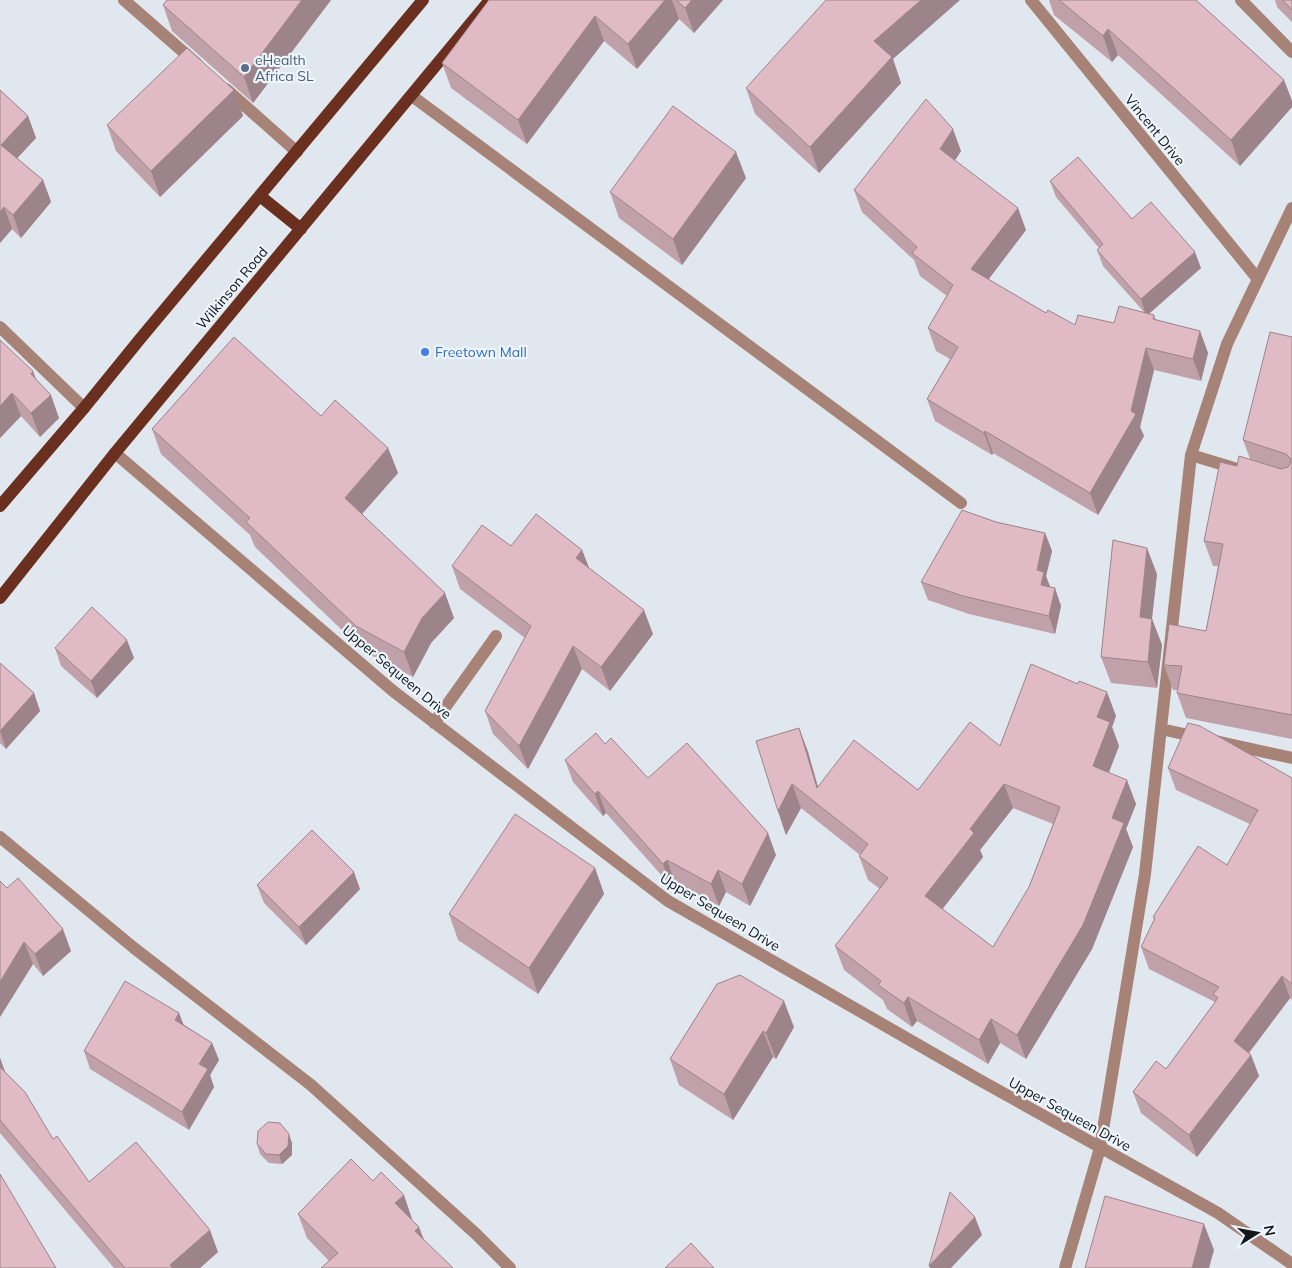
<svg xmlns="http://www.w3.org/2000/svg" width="1292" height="1268" font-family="Mulish,sans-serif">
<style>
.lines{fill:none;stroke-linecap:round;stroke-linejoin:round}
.minor{stroke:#a68277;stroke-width:12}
.major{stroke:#6a2f1e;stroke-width:12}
.wall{fill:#c1a1a9;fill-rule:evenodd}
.shaded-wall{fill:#9d838a}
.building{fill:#e0bbc5;stroke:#9d838a;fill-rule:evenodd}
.service-dot{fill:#5c6f8a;stroke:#edf5fc;stroke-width:2}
.shop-dot{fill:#3f7fe0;stroke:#edf5fc;stroke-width:2}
.labels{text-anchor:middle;stroke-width:4.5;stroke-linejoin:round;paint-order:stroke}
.service-label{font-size:14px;fill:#4e5e75;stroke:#edf5fc;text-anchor:start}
.street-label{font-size:14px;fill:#141719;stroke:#edf5fc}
.shop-label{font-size:14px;fill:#366cbe;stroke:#edf5fc;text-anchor:start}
</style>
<rect width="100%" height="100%" fill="#e0e7ee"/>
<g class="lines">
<!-- minor -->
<path class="minor" d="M124 0 196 63
M1031 0 1257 278
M1241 0 1292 52
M226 89 297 152
M412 96 961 503
M0 327 84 408
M115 453 393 691 668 901 976 1078 1218 1213 1292 1264
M1191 455 1234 468
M434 723 496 636
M1161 729 1292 758
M0 837 134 948 311 1085 476 1234 510 1268
M1065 1268 1100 1148 1145 874 1191 455 1227 344 1292 208"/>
<!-- major -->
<path class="major" d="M260 196 301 229
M0 506 84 408 140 339 423 0
M0 598 115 453 490 0"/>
</g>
<!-- wall -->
<path class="wall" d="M167 0H331L253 103 172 31 163 5Z
M489 0H723L694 33 679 19 637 69 604 41 527 144 451 88 442 63Z
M1049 0H1196L1284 80 1292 101V107L1240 166 1118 55 1112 62 1054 15Z
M1275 0H1292V22L1277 7Z
M893 59 901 83 819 173 755 114 746 88Z
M0 90 28 116 36 138 17 158 43 180 51 202 21 238 12 229 0 243Z
M234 90 243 116 160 197 116 151 107 125Z
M961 151 955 160 1026 230 988 279 1046 313 1075 325 1114 323 1144 312 1103 266 1097 250 1099 248 1056 197 1050 181 1132 219 1201 268 1149 314 1154 315 1156 320 1200 331 1208 353 1201 381 1154 370 1140 427 1144 436 1098 515 993 453 992 455 935 421 927 399 950 359 936 351 928 328 947 296 920 276 914 260 862 212 854 190Z
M746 178 682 265 619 218 610 192Z
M1292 337V739L1186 718 1177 693V690H1173L1164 665 1206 631 1218 566H1213L1204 541 1237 466 1250 459 1243 440Z
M0 340 36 380 59 418 40 437 21 416 0 438Z
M152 429 388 448 398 473 362 514 454 618 431 643 413 677 365 652 255 547 250 535 161 454Z
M996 522 1045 533 1052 551 1046 576 1050 587 1061 606 1055 634 969 614 928 600 921 582Z
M511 546 582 550 589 568 653 634 610 691 582 669 528 769 493 734 485 711 525 638 460 589 452 566Z
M1157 574 1152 619 1162 645 1157 688 1111 683 1101 657Z
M55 648 134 658 97 698 61 666Z
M0 663 34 693 40 711 6 749 0 743Z
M1116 716 1112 727 1119 746 1109 772 1136 804 1126 829 1133 847 1092 949 1026 1059 1000 1043 988 1064 917 1021 912 1027 887 1009 883 1000 844 970 835 946 880 889 868 880 859 856 860 855 801 808 786 835 778 811 799 728 808 752 818 787 918 790 1000 746ZM1013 808 1053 824 1029 887 993 947 942 909 983 857 980 850Z
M605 744 648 778 776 855 750 906 726 892 719 906 675 882 671 886 606 813 603 816 573 782 565 760Z
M1168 768 1292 778V1000L1290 998 1249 1053 1251 1055 1259 1076 1197 1157 1141 1113 1133 1092 1166 1069 1215 1002 1149 969 1141 947 1154 920 1153 917 1227 865 1250 824 1176 790Z
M595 868 604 894 538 994 458 940 449 914Z
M257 885 360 889 306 945 264 903Z
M7 888 71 951 43 976 33 964 0 1017Z
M717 984 794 1027 776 1059 773 1057 733 1120 679 1085 670 1059Z
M179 1013 183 1024 212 1043 219 1060 210 1075 214 1087 189 1130 90 1069 84 1051Z
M0 1058 5 1072 53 1139 89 1182 218 1252 200 1268H114L0 1133Z
M292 1143V1155L282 1164 269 1163 260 1154 257 1144Z
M298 1214 412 1219 424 1239 329 1261 307 1238Z"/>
<!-- shaded-wall -->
<path class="shaded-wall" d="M302 0H331L253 103 244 77Z
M665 0H672L679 19 637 69 628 44Z
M692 0H723L694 33 685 8Z
M921 0H960L893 59 901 83 819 173 810 147 874 41Z
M595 16 604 41 527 144 518 120Z
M1108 29 1118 55 1112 62 1103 36Z
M1284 80 1292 101V107L1240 166 1231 140Z
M234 90 243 116 160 197 151 171Z
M28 116 36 138 9 167 1 145Z
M953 129 961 151 948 171 940 149Z
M736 152 746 178 682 265 673 239Z
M43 180 51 202 21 238 13 215Z
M4 207 12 229 0 243V212Z
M1018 208 1026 230 979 292 971 269Z
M1195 252 1201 268 1146 316 1141 299Z
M1200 331 1208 353 1201 381 1193 359Z
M1146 348 1154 370 1140 427 1144 436 1098 515 1090 493 1131 411Z
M33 371 42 395 31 374Z
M12 393 21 416 0 438V406Z
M51 395 59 418 40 437 31 413Z
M985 431 993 453 992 455 984 433Z
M388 448 398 473 354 523 345 498Z
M1045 533 1052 551 1046 576 1051 589 1041 585 1037 570Z
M1147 548 1157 574 1149 643 1140 617Z
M582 550 591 573 576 558Z
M1055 588 1061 606 1055 634 1049 616Z
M445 593 454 618 431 643 413 677 404 652 422 618Z
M644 610 653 634 610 691 601 667Z
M1152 619 1162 645 1157 688 1148 662Z
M127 640 134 658 97 698 91 681Z
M573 646 582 669 528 769 519 746Z
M1107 692 1116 716 1112 727 1119 746 1102 790 1093 766 1097 717Z
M34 693 40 711 6 749 0 731Z
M799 728 808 752 825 812 817 788Z
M1127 780 1136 804 1126 829 1133 847 1092 949 1026 1059 1017 1035 1112 818Z
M792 784 801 808 786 835 778 811Z
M1004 784 1013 808 980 850 983 857 934 920 925 896 970 829Z
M598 791 606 813 603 816 595 794Z
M768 833 776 855 750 906 742 884Z
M667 860 675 882 671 886 663 864Z
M595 868 604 894 538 994 529 968Z
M718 870 726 892 719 906 711 884Z
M354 872 360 889 306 945 299 927Z
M63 929 71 951 43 976 35 954Z
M24 942 33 964 0 1017V982Z
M1282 976 1290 998 1241 1063 1234 1041Z
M908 997 917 1021 912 1027 904 1003Z
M784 1001 794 1027 776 1059 766 1033Z
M179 1013 186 1031 175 1020Z
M991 1019 1000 1043 988 1064 979 1040Z
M763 1031 773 1057 733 1120 724 1094Z
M212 1043 219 1060 210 1075 214 1087 189 1130 182 1112 199 1064Z
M1251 1055 1259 1076 1197 1157 1189 1135Z
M0 1058 7 1077 0 1080Z
M289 1134 292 1143V1155L282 1164 279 1155Z
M404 1195 412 1219 404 1228 395 1203Z
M975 1217 982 1235 951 1268H930L929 1266Z
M1204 1224 1214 1250 1209 1268H1192Z
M419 1227 428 1251 415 1231Z
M210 1230 218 1252 200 1268H171L170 1265Z"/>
<!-- building -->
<path class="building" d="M167 0H302L244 77 163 5Z
M489 0H665L628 44 595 16 518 120 442 63Z
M676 0H692L685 8Z
M826 0H921L874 41 892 57 810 147 746 88Z
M1059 0H1196L1284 80 1231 140 1108 29 1103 36Z
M1283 0H1292V10Z
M187 48 234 90 151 171 107 125Z
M0 90 28 116 1 145 43 180 13 215 4 207 0 212Z
M926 99 953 129 940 149 1018 208 971 269 1046 313 1048 310 1075 325 1078 315 1114 323 1119 306 1154 315 1153 319 1200 331 1193 359 1146 348 1131 411 1136 414 1090 493 985 431 984 433 927 399 958 347 928 328 953 285 912 253 917 247 854 190Z
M673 106 736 152 673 239 610 192Z
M1078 157 1132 219 1151 202 1195 252 1141 299 1097 250 1103 244 1050 181Z
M1270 332 1292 337V715L1177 693 1182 666 1164 665 1169 624 1206 631 1223 544 1204 541 1220 462 1237 466 1239 456 1281 469 1288 467 1290 464 1291 459 1286 454 1243 440Z
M234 337 321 416 335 400 388 448 345 498 445 593 422 618 404 652 356 626 246 522 250 518 152 429Z
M0 340 33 371 31 374 51 395 31 413 12 393 0 406Z
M962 510 996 522 1045 533 1037 570 1044 572 1041 585 1055 588 1049 616 963 596 921 582Z
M536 514 582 550 576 558 644 610 601 667 573 646 519 746 485 711 531 626 452 566 482 525 511 546Z
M1113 540 1147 548 1140 617 1152 619 1148 662 1101 657Z
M92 607 127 640 91 681 55 648Z
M0 663 34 693 0 731Z
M1031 664 1078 684 1079 681 1107 692 1097 717 1110 722 1093 766 1127 780 1112 818 1124 823 1083 925 1017 1035 991 1019 979 1040 908 997 904 1003 878 985 881 981 835 946 888 878 859 856 868 844 792 784 778 811 756 741 799 728 817 788 854 740 918 790 970 722 1000 746ZM1004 784 1060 807 1029 887 993 947 925 896 974 833 970 829Z
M1188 723 1200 726 1292 778V984L1282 976 1234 1041 1251 1055 1189 1135 1133 1092 1156 1061 1166 1069 1218 998 1213 994 1219 987 1141 947 1155 918 1153 917 1198 846 1227 865 1258 810 1168 768Z
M596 733 605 744 611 738 648 778 687 743 768 833 742 884 718 870 711 884 667 860 663 864 598 791 595 794 565 760Z
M515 814 595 868 529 968 449 914Z
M312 830 354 872 299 927 257 885Z
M18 878 63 929 35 954 24 942 0 982V881L7 888Z
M740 975 784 1001 766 1033 763 1031 724 1094 670 1059 717 984Z
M125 981 179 1013 175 1020 212 1043 199 1064 208 1069 182 1112 84 1051Z
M0 1067 25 1092 53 1139 57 1136 89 1182 136 1142 210 1230 170 1265 173 1268H125L0 1120Z
M268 1122 280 1123 289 1134 288 1146 279 1155 266 1154 257 1144 258 1131Z
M351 1159 373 1181 381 1172 404 1195 395 1203 419 1227 415 1231 453 1268H321L338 1253 298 1214Z
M0 1174 56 1268H0Z
M950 1192 975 1217 929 1266Z
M1105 1196 1204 1224 1192 1268H1085Z
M691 1243 714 1268H665Z"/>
<!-- markers -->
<circle class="service-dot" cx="245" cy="68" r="5"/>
<circle class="shop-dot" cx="425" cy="352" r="5"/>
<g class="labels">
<!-- service labels -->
<g class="service-label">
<text x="255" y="65">eHealth<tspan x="255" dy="16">Africa SL</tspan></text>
</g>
<!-- street labels -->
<g class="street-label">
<text transform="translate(1155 130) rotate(51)" y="5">Vincent Drive</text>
<text transform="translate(232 288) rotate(-50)" y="5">Wilkinson Road</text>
<text transform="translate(397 672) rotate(40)" y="5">Upper Sequeen Drive</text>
<text transform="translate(720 912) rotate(31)" y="5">Upper Sequeen Drive</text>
<text transform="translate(1070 1114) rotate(29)" y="5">Upper Sequeen Drive</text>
</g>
<!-- shop labels -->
<g class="shop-label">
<text x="435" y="357">Freetown Mall</text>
</g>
</g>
<!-- north arrow -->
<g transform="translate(1257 1233) rotate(79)" stroke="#edf5fc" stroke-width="4" paint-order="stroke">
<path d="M0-4L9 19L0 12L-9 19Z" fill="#141719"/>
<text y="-8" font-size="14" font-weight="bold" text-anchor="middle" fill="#141719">N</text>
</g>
</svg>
